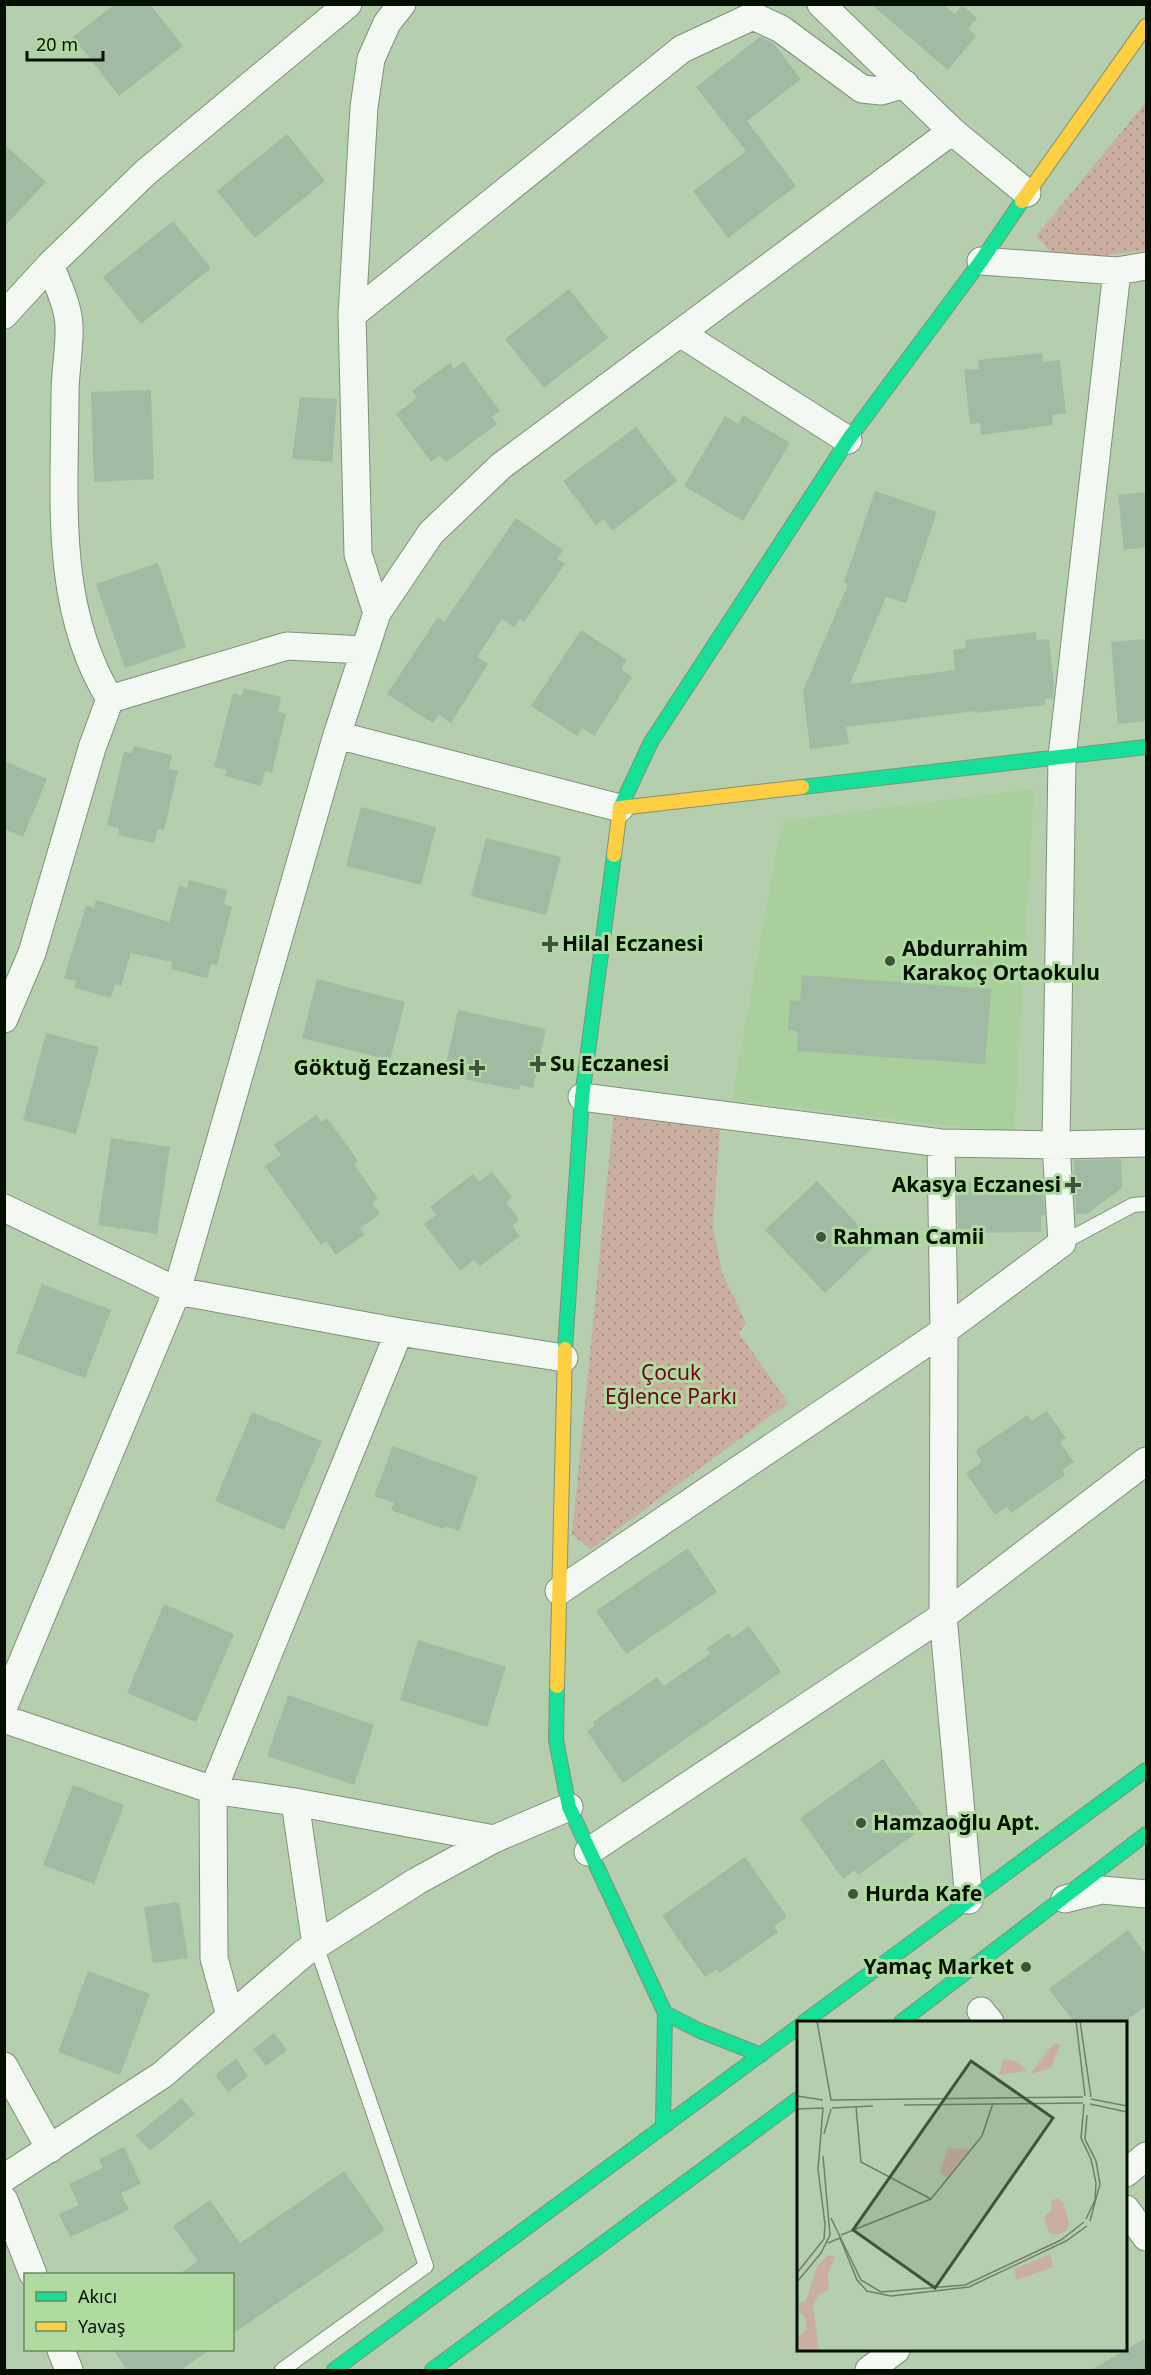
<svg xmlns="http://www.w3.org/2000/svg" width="1151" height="2375" font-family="'Noto Sans',sans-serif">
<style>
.built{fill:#a9cf9c}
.green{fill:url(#green-dots)}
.building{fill:#a1baa3}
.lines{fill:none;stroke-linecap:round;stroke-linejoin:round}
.lane-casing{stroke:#7f9279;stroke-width:16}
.street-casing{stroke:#7f9279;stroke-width:29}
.fast-casing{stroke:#7f9279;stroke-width:16}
.slow-casing{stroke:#7f9279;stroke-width:16}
.path{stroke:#c0c7be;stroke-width:4;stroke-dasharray:3 4.5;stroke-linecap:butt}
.lane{stroke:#f4f8f3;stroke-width:14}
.street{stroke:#f4f8f3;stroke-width:27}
.fast{stroke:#16e098;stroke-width:14}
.slow{stroke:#ffcf43;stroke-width:14}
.poi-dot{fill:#41523d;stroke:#afdba0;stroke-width:2}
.labels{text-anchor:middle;stroke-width:6;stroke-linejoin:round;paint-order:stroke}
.poi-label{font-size:21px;font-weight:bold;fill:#031000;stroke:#afdba0;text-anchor:start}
.park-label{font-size:21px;fill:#74001d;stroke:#afdba0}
.inset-road{fill:none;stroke:#6e8268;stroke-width:1.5}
.view{fill:#41523d;fill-opacity:0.15;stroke:#41523d;stroke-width:3}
.inset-edge{fill:none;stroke:#031000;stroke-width:3}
</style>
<defs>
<pattern id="green-dots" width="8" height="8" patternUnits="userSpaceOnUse" patternTransform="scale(1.5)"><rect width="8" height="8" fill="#caaea0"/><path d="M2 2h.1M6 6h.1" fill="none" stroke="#ac9588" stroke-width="1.8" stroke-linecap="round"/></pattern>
</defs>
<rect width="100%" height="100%" fill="#b5cead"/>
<!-- built -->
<path class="built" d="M1034 789 1014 1133 732 1100 782 821Z"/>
<!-- green -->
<path class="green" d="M1146 102V250L1060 261 1036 236Z
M614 1110 720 1127 713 1227 722 1273 746 1323 739 1333 788 1403 591 1549 572 1535Z"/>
<!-- building -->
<path class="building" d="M115 4H150L183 46 119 96 73 37Z
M871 4H943L955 14 962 5 977 18 968 29 976 36 948 70Z
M760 37 773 43 801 79 747 121 796 186 728 238 693 191 746 151 696 87Z
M287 134 325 181 255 238 217 191Z
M4 144 46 182 4 227Z
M173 221 211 268 141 324 103 277Z
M569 289 608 338 544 388 505 339Z
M1042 353 1043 362 1060 360 1066 413 1052 415 1053 425 981 435 980 423 970 424 964 370 979 369 978 360Z
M463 361 500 411 492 417 497 424 446 462 440 455 431 462 396 414 417 398 412 391 450 363 454 369Z
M151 390 154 479 94 482 91 392Z
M300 397 337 399 332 462 292 459Z
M743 415 790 443 743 521 684 486 725 416 738 424Z
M636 427 677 481 612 531 604 519 596 525 563 481Z
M875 491 937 512 906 603 886 597 850 684 955 670 953 650 966 648 965 640 1036 632 1037 640 1049 639 1054 685 1053 698 1045 699V705L975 713V711L846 727 849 744 810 749 803 691 848 584 844 582Z
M1146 492V547L1124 550 1118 495Z
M516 518 563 550 557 559 565 564 524 622 520 619 514 627 502 619 477 657 488 664 451 723 439 715 433 723 387 694 438 617 444 622Z
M158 563 186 647 125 668 96 584Z
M581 630 627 660 621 669 632 677 594 736 582 728 577 736 531 706Z
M1146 639V721L1118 724 1111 642Z
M244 688 281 697 278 712 286 714 272 773 265 771 261 786 225 776 227 770 214 767 233 693 242 696Z
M134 746 172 755 169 769 178 771 164 830 158 829 154 843 118 835 119 828 107 825 124 752 132 753Z
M4 761 47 779 23 837 4 829Z
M361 807 436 827 421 885 346 866Z
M486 838 561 857 546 915 471 896Z
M189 880 227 890 224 904 232 907 217 965 211 964 207 978 171 969 172 962 131 953 121 986 115 984 111 998 75 988 76 981 64 978 86 905 94 908 96 900 169 922 179 886 187 888Z
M802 975 991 989 985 1064 797 1051 798 1031 788 1030 790 1000 800 1001Z
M317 979 405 1002 390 1060 302 1038Z
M458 1010 546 1029 533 1088 520 1085 519 1090 477 1082 455 1077 456 1071 445 1069Z
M46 1033 99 1047 76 1134 23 1120Z
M316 1115 321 1122 327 1118 358 1161 354 1164 378 1199 372 1203 380 1214 360 1228 364 1235 336 1255 326 1241 321 1245 265 1166 281 1155 274 1145Z
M111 1138 170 1147 157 1234 98 1225Z
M1121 1159 1122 1188 1087 1214H1076L1074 1160Z
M492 1172 512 1197 506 1202 519 1220 512 1226 520 1236 480 1266 474 1260 460 1271 424 1224 436 1215 430 1207 473 1174 479 1182Z
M817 1181 876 1244 825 1293 765 1230Z
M1042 1181 1045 1215H1041V1232L958 1233 957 1182Z
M42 1284 111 1310 85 1378 16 1353Z
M1047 1411 1066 1438 1060 1442 1074 1462 1062 1470 1065 1475 1011 1513 1007 1507 995 1515 966 1473 982 1462 975 1451 1027 1415 1032 1421Z
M252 1412 322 1441 284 1530 215 1501Z
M393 1446 478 1477 459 1531 445 1526 444 1529 391 1510 394 1503 374 1496Z
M688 1548 717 1592 626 1654 596 1611Z
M164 1604 234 1634 196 1722 127 1693Z
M749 1626 781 1672 623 1783 587 1731 595 1725 593 1722 657 1677 664 1686 710 1654 706 1649 729 1633 732 1638Z
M418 1640 506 1667 487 1727 400 1700Z
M288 1695 374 1725 354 1785 267 1756Z
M883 1759 925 1818 912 1827 916 1833 858 1875 855 1870 843 1879 800 1818Z
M73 1785 124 1805 94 1884 43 1865Z
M745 1857 787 1917 774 1926 778 1932 720 1973 717 1969 705 1977 662 1916Z
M179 1902 188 1958 153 1963 144 1907Z
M1128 1930 1146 1955V2006L1124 2022H1074L1049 1989Z
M88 1971 150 1994 120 2075 58 2052Z
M274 2033 287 2050 266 2066 253 2049Z
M236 2059 248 2076 228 2092 215 2075Z
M182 2098 195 2114 150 2151 136 2135Z
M124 2147 141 2184 121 2193 129 2210 70 2237 59 2214 79 2205 69 2184 103 2168 99 2159Z
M344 2171 385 2230 232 2334V2274H179L198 2261 173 2226 210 2200 240 2243Z
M1146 2338V2370H1091Z
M113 2349H211L181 2370H127Z"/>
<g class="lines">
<defs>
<path id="lane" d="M1062 1243 1133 1205 1146 1204
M282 2370 426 2266 316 1945"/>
<path id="street" d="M821 4 952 131
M981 261 1117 271 1146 266
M50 265C57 283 68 305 69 325 70 348 65 371 65 393 65 498 53 606 110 699
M4 315 50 265 145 173 348 4
M352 315 682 49 753 16 781 29 862 89 881 91 905 84
M680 333 848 440
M377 613 358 554 352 315 364 107 371 59 387 23 402 4
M337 735 620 808
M4 1019 32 953 92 748 110 699 287 646 364 650
M582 1097 941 1143 1056 1145 1146 1143
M941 1143 944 1331 943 1616 969 1900
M4 1208 177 1291 337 735 377 613 431 533 501 466 952 131 1027 193
M559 1591 944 1331 1062 1243 1056 1145 1062 757 1117 271
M4 1706 177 1291 399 1332 564 1358
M4 1719 213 1790 295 1802 494 1839 569 1807
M295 1802 316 1945
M588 1852 943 1616 1146 1461
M1065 1899 1102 1890 1146 1894
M981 2011 990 2022
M230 2016 214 1958 213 1790 399 1332
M4 2066 50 2149
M1126 2173 1146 2156
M4 2178 162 2075 304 1953 417 1881 494 1839
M4 2200 33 2274
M1126 2209 1146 2237
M61 2350 69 2370
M869 2370 896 2350"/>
<path id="fast" d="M802 787 1146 747
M620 808 651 742 848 440 981 261 1022 201
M565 1349 582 1097 614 855
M557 1686 556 1740 569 1807 665 2013 663 2126
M665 2013 698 2030 761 2055
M804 2022 1146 1770
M901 2022 1146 1834
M334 2370 798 2027
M432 2370 798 2099"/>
<path id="slow" d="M1022 201 1146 26
M614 855 620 808 802 787
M557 1686 565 1349"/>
</defs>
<!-- lane casing -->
<use href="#lane" class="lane-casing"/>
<!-- street casing -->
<use href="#street" class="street-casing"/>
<!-- fast casing -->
<use href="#fast" class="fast-casing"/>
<!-- slow casing -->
<use href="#slow" class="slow-casing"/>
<!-- path -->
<path class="path" d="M905 964 930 967 1034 968
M715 2194 796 2370"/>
<!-- lane -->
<use href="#lane" class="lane"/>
<!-- street -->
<use href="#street" class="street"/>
<!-- fast -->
<use href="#fast" class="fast"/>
<!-- slow -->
<use href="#slow" class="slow"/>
</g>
<!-- markers -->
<g class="poi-dot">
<path d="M547 935h6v6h6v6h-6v6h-6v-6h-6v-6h6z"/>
<circle cx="890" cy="961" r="6"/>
<path d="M535 1055h6v6h6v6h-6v6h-6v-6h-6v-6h6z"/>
<path d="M474 1059h6v6h6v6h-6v6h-6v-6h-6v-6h6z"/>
<path d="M1070 1176h6v6h6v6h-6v6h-6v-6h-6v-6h6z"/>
<circle cx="821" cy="1237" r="6"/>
<circle cx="861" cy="1823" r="6"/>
<circle cx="853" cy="1894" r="6"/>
<circle cx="1026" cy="1967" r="6"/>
</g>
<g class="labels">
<!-- poi labels -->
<g class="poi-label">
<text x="562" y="951">Hilal Eczanesi</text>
<text x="902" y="956">Abdurrahim<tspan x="902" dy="24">Karakoç Ortaokulu</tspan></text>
<text x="550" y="1071">Su Eczanesi</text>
<text x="465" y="1075" text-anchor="end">Göktuğ Eczanesi</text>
<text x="1061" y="1192" text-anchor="end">Akasya Eczanesi</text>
<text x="833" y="1244">Rahman Camii</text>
<text x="873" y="1830">Hamzaoğlu Apt.</text>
<text x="865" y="1901">Hurda Kafe</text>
<text x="1014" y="1974" text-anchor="end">Yamaç Market</text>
</g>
<!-- park labels -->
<g class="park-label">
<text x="671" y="1380">Çocuk<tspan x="671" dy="24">Eğlence Parkı</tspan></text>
</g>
</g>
<!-- overview -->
<g transform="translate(797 2021)">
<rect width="330" height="330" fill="#b5cead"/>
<path d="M257 22 263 24 254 47 233 53ZM206 38 218 40 230 50 202 54ZM151 127 173 129 149 157 143 151ZM253 233 256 246 220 259 217 248Z" fill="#caaea0"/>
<path d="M260 177 267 183 272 202 269 210 261 213H253L247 196 255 189 254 180ZM31 234 38 236 31 253 32 268 21 275 16 285 22 330H0V319L10 307 8 296 1 291 2 282 9 280 20 246Z" fill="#caaea0"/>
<path class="inset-road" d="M20 0 34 79 286 76M279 0 288 75M283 0 294 76M0 75 26 79M294 78 330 85M287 83 284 117 294 138 299 162 298 179 289 198M293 83 330 91M107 84 286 82M59 86 64 141 134 178 185 115 196 82M35 87 76 85M0 88 26 87 21 148 28 203 27 218 0 252M290 94 288 118 299 140 303 163 293 200M27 113 34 88M34 197 64 259 84 271 168 264 264 219 287 201M44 214 134 178M31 222 43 217 60 259 70 270 94 275 172 266 269 220 290 205M0 261 24 232 33 214 26 135"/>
<path class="view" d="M174 40 256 97 138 267 56 209Z"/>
<rect width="330" height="330" class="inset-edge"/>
</g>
<!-- border -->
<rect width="1151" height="2375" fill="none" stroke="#031000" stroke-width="12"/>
<!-- legend -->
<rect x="24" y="2273" width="210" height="78" fill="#afdba0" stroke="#6a8a60" stroke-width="1.5"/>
<rect x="36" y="2292" width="30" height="9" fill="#16e098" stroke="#6a8a60" stroke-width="1.5"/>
<text x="78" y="2303" font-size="18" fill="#031000">Akıcı</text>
<rect x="36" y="2322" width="30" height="9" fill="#ffcf43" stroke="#6a8a60" stroke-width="1.5"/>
<text x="78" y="2333" font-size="18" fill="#031000">Yavaş</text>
<!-- scale -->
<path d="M27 51v9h76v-9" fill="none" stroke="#031000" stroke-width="3"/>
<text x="36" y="51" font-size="18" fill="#031000" stroke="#afdba0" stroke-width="4.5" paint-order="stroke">20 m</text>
</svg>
